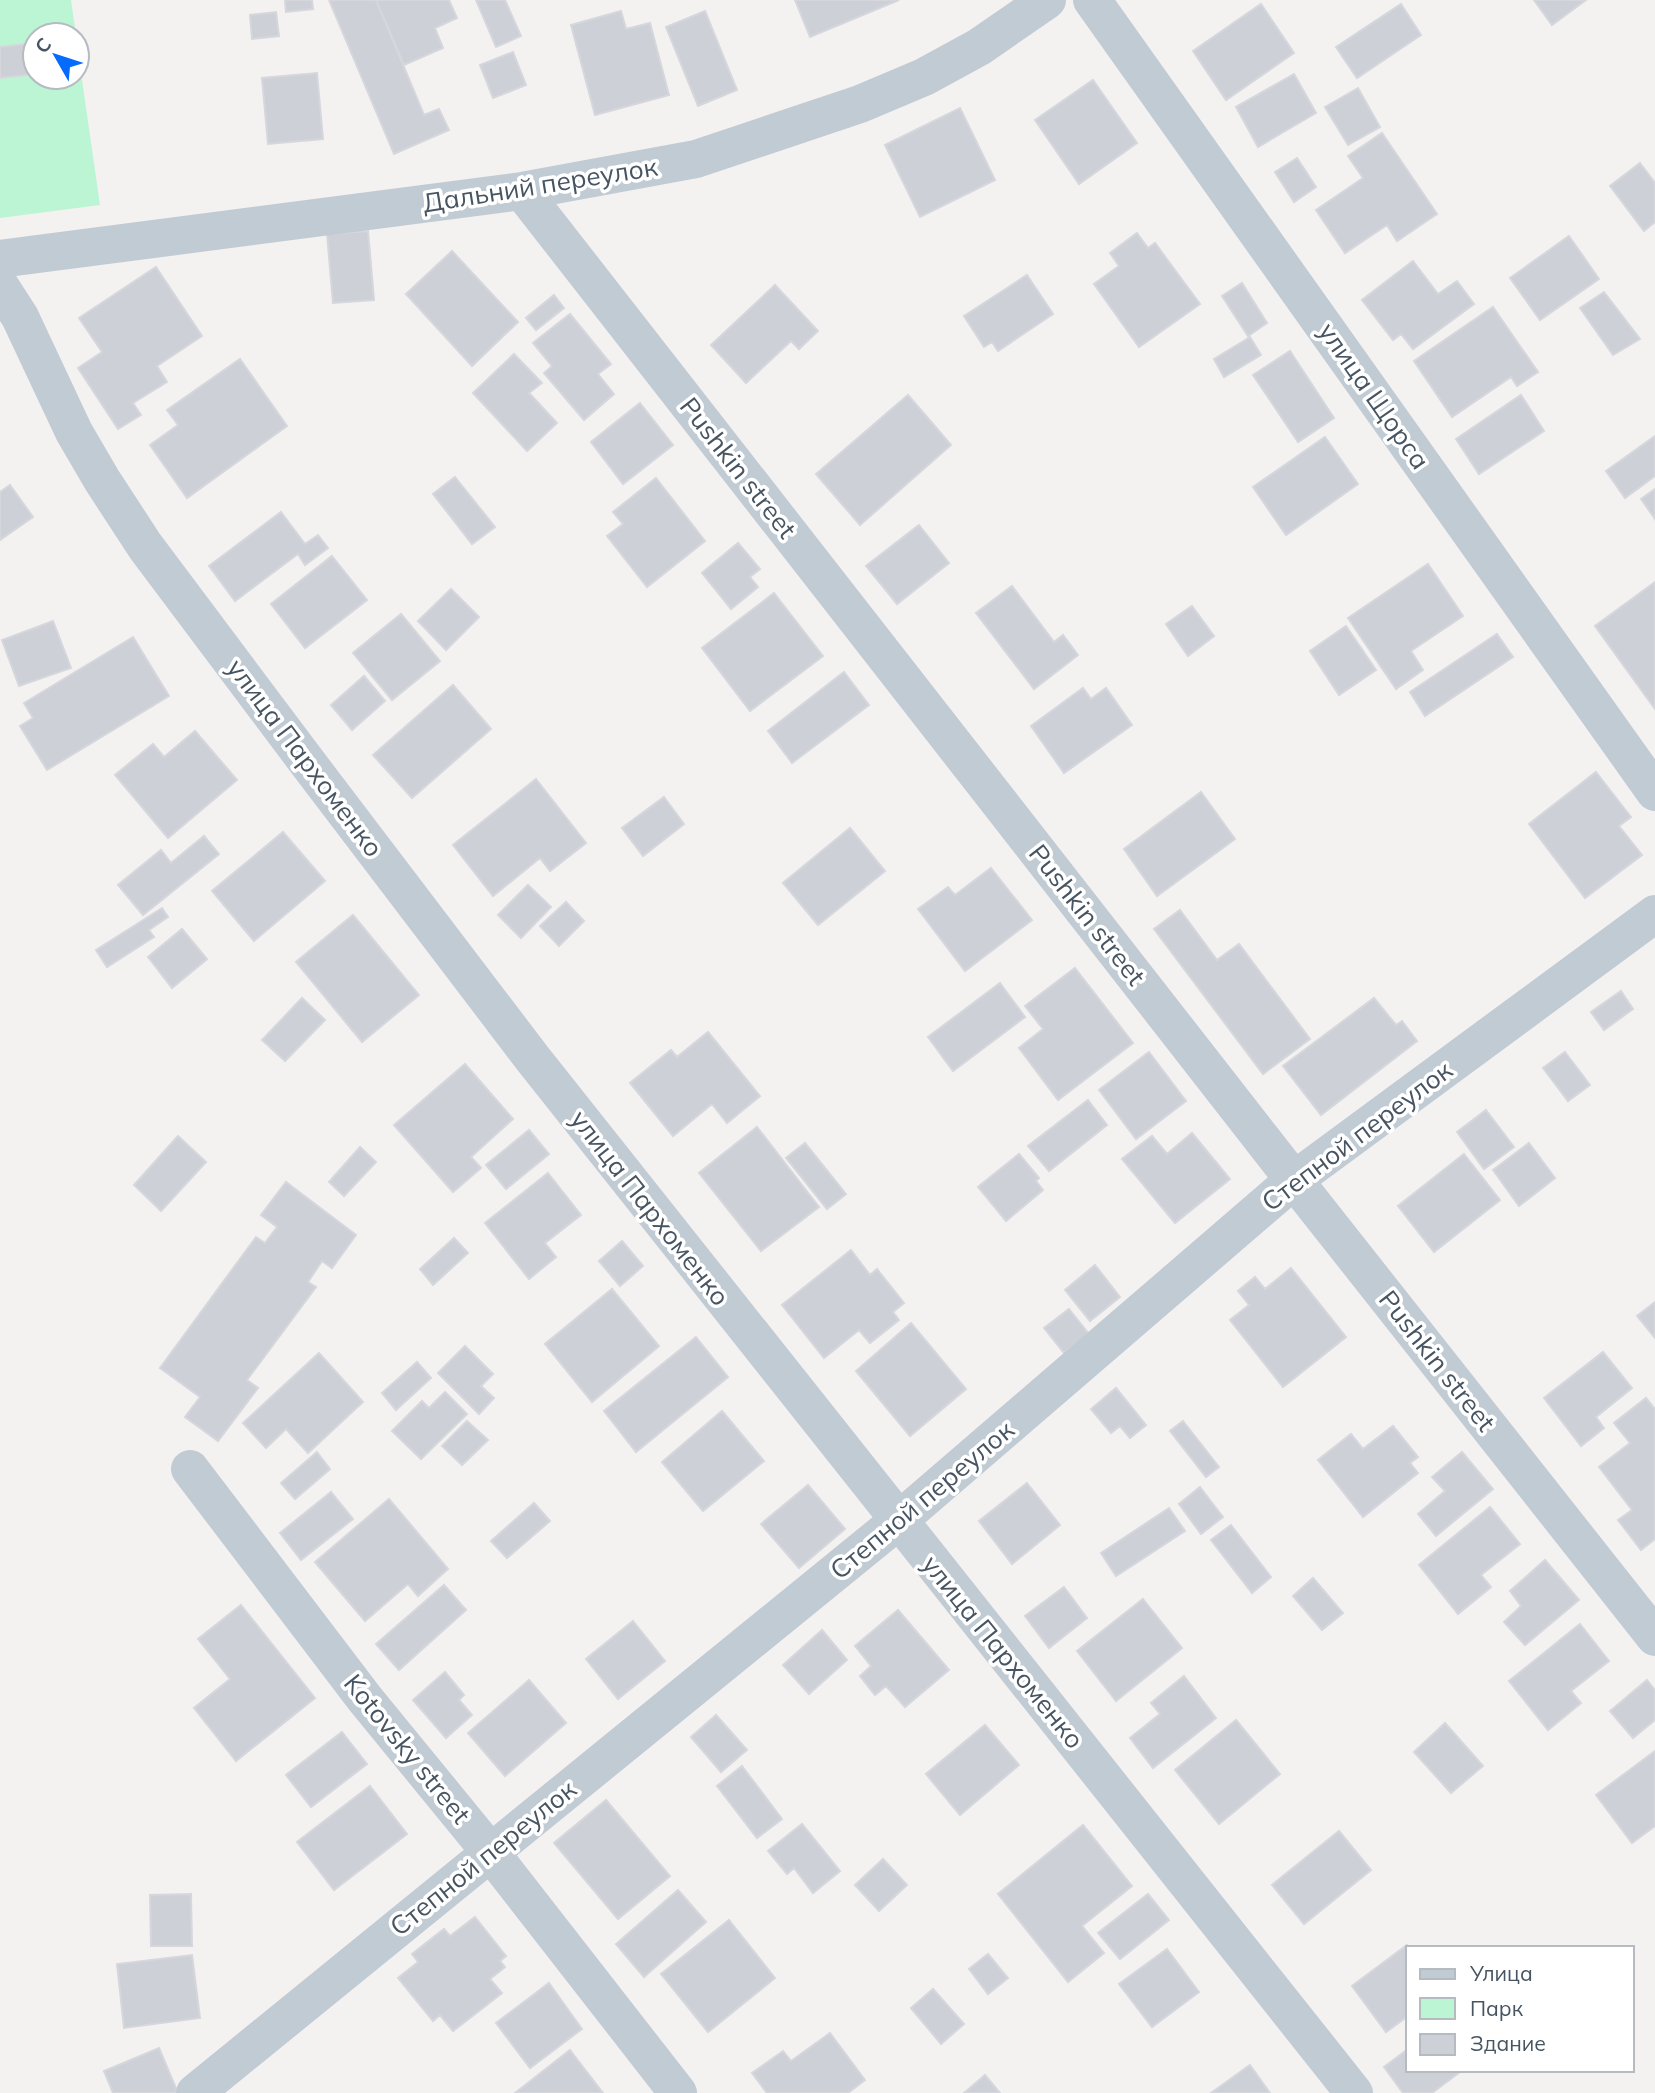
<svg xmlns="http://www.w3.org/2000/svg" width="1655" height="2093" font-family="Mulish,sans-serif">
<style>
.green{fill:#bcf5d3}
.building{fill:#cdd0d6;stroke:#d5d7dd;stroke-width:2}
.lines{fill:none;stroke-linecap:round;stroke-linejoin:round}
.minor{stroke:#c1cbd4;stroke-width:38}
.labels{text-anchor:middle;stroke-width:7;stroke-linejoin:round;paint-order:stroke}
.street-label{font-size:26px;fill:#475461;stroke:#fff}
</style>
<rect width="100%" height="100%" fill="#f4f1f1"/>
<!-- green -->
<path class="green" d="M0 0H71L76 35H35V77H77V45L100 205 0 218Z"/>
<!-- building -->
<path class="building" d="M285 0H312L313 9 286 12Z
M329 0H376L424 115 439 109 449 130 394 154Z
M376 0H449L457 18 435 28 443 48 404 65Z
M476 0H505L521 36 496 47Z
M795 0H899L810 37Z
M1534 0H1586L1552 25Z
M1261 4 1294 53 1226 100 1193 51Z
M1401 4 1421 35 1357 78 1336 47Z
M621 11 626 29 650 23 669 95 595 115 571 25Z
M705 11 737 90 698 106 666 27Z
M276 12 279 36 252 39 250 15Z
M33 43 35 74 0 78V47Z
M513 52 526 85 493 98 480 65Z
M317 73 323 139 268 144 262 78Z
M1294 74 1316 113 1258 147 1236 107Z
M1093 80 1137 143 1079 184 1035 120Z
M1358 88 1380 127 1348 145 1325 107Z
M960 108 995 180 920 217 885 145Z
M1382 133 1437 214 1397 241 1387 225 1345 253 1316 210 1363 178 1348 156Z
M1297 158 1316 187 1294 202 1275 172Z
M1640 163 1655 183V222L1644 231 1610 186Z
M368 231 374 300 333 303 327 234Z
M1137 233 1148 248 1155 243 1200 304 1139 347 1094 284 1119 266 1110 253Z
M1569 236 1599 279 1540 320 1510 278Z
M452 251 518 322 472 366 406 294Z
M1413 261 1438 294 1457 281 1474 304 1413 349 1401 334 1393 340 1362 300Z
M156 267 202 336 157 366 167 382 133 403 141 415 118 429 78 368 102 352 79 318Z
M1027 275 1053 314 998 351 992 342 984 347 964 316Z
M1242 283 1267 323 1248 336 1222 296Z
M775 285 818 331 799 349 791 341 746 383 711 345Z
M1604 292 1640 339 1613 355 1580 308Z
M554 295 564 308 536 330 526 318Z
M1493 307 1538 372 1517 386 1511 377 1452 417 1414 361Z
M570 314 611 364 598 374 614 394 584 420 544 373 552 366 533 343Z
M1250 337 1261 355 1224 377 1214 359Z
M1290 351 1334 418 1298 442 1253 375Z
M514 354 542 383 529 393 557 423 527 451 473 393Z
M240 359 287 426 187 498 150 445 178 425 167 410Z
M908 395 951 445 860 525 816 474Z
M1521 395 1544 431 1479 474 1456 439Z
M640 403 673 445 623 484 591 442Z
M1655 436V476L1625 498 1606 471Z
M1325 437 1358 484 1286 535 1253 487Z
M455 477 495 527 472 544 433 494Z
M656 478 705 541 647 587 607 536 623 524 613 512Z
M10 485 33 517 0 540V492Z
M1655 489V519L1641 499Z
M281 512 305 544 318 535 328 548 305 565 298 554 235 601 209 566Z
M919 525 949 563 897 604 866 566Z
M738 543 760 569 750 577 758 587 731 609 702 573Z
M332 556 367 600 305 648 271 604Z
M1428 564 1463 616 1411 651 1423 670 1396 689 1348 618Z
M1655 582V709L1595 626Z
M1012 586 1054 642 1063 635 1078 655 1034 689 976 613Z
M451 589 479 617 446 650 418 621Z
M774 593 823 656 750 711 702 648Z
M1192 606 1214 636 1188 656 1166 624Z
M401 614 440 661 392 700 353 653Z
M53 621 71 668 19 686 2 640Z
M1346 626 1376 670 1339 695 1310 651Z
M1497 634 1513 657 1425 716 1410 692Z
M133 637 169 696 47 770 20 726 33 718 24 703Z
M844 672 869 705 792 763 768 731Z
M364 676 385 701 352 730 331 705Z
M453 685 491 729 412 798 373 755Z
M1083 688 1091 699 1106 688 1132 725 1064 773 1031 726Z
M195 731 237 780 168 838 115 775 153 744 164 757Z
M1596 772 1631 817 1619 826 1642 855 1585 898 1529 824Z
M536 779 586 843 550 871 540 858 493 896 453 845Z
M1201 792 1235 839 1157 896 1124 849Z
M664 797 684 824 643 856 622 828Z
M850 828 885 871 818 925 783 883Z
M283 832 325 881 254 941 212 891Z
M204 836 219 854 143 915 118 885 161 850 171 863Z
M991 868 1032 920 965 971 918 909 948 887 955 895Z
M528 885 551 907 521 938 498 915Z
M566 902 584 921 559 946 540 926Z
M162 908 168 917 149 930 154 937 107 967 96 950Z
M1180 910 1217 960 1239 944 1310 1039 1263 1074 1154 929Z
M353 915 419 995 362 1042 296 962Z
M182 929 207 959 172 988 148 957Z
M1075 968 1133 1043 1058 1100 1019 1048 1043 1029 1025 1006Z
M1000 983 1025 1017 953 1071 928 1037Z
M1621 991 1633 1009 1604 1030 1591 1012Z
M302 998 325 1020 285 1061 262 1040Z
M1374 998 1396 1025 1402 1021 1417 1041 1321 1115 1283 1066Z
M708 1032 760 1096 727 1123 712 1104 673 1136 630 1083 671 1050 677 1057Z
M1149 1052 1186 1101 1136 1139 1099 1090Z
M1565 1052 1590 1085 1568 1101 1543 1068Z
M465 1064 513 1119 471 1157 481 1168 453 1192 394 1125Z
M1088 1100 1107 1125 1049 1171 1028 1146Z
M1486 1110 1514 1147 1484 1169 1457 1132Z
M757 1127 819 1207 761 1251 699 1173Z
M529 1130 549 1154 506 1189 486 1165Z
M1192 1133 1230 1179 1175 1223 1122 1159 1152 1136 1167 1154Z
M178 1136 206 1162 161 1211 134 1185Z
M805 1143 846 1194 827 1209 786 1158Z
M1529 1143 1555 1178 1519 1206 1493 1170Z
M360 1147 376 1162 344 1196 329 1182Z
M1019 1154 1039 1178 1036 1181 1043 1190 1006 1221 978 1187Z
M1464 1154 1500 1200 1434 1252 1398 1206Z
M548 1173 581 1215 545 1243 556 1257 529 1279 485 1223Z
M286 1182 356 1235 332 1268 322 1261 308 1282 316 1287 247 1380 258 1388 218 1441 185 1417 200 1397 160 1368 256 1237 265 1243 277 1227 261 1215Z
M454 1238 468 1253 433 1285 420 1269Z
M622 1241 643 1266 620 1286 599 1261Z
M851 1250 870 1275 877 1269 904 1303 893 1312 899 1320 870 1343 859 1330 824 1358 782 1305Z
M1095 1265 1120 1297 1090 1321 1065 1290Z
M1291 1268 1346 1337 1283 1387 1230 1320 1249 1305 1238 1291 1255 1277 1265 1289Z
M612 1289 659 1346 592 1402 545 1344Z
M1655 1302V1338L1637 1316Z
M1069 1309 1089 1334 1064 1353 1044 1328Z
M911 1323 966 1389 910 1436 856 1371Z
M696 1337 728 1377 636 1452 604 1411Z
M465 1346 493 1374 481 1386 494 1398 479 1414 438 1373Z
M1603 1352 1632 1388 1596 1417 1604 1428 1581 1446 1544 1398Z
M319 1353 363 1402 308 1453 286 1429 266 1448 243 1423Z
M417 1362 431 1378 396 1410 382 1393Z
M1116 1388 1146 1425 1130 1438 1120 1426 1111 1433 1091 1409Z
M445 1392 467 1414 421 1459 392 1431 422 1401 429 1408Z
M1646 1398 1655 1409V1539L1641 1550 1618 1520 1632 1510 1599 1467 1630 1443 1614 1423Z
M722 1411 764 1461 703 1511 662 1462Z
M467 1421 488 1440 462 1465 442 1446Z
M1183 1421 1219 1467 1206 1477 1170 1431Z
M1393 1426 1418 1457 1410 1463 1418 1473 1363 1517 1318 1460 1351 1434 1363 1449Z
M317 1452 330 1469 295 1499 281 1483Z
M1462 1452 1493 1489 1436 1536 1418 1514 1445 1491 1432 1477Z
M1027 1483 1060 1525 1012 1564 979 1521Z
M808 1485 845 1529 799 1568 761 1524Z
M1200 1487 1223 1517 1201 1534 1179 1504Z
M331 1492 353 1519 301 1560 280 1533Z
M389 1499 448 1569 418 1596 408 1584 365 1621 315 1562Z
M534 1503 550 1521 507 1558 491 1541Z
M1490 1507 1520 1544 1481 1575 1491 1587 1458 1614 1419 1565Z
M1169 1508 1185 1531 1116 1576 1101 1553Z
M1231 1525 1271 1577 1252 1593 1211 1540Z
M1545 1560 1579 1600 1525 1645 1504 1622 1521 1606 1510 1591Z
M1313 1578 1343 1613 1322 1630 1293 1596Z
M444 1585 466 1610 399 1670 376 1644Z
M1064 1587 1087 1618 1049 1648 1025 1616Z
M1143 1599 1182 1648 1116 1701 1077 1651Z
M241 1605 315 1698 236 1761 194 1708 230 1679 198 1639Z
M898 1610 949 1670 905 1707 886 1686 875 1695 860 1676 871 1666 855 1646Z
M633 1621 665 1661 618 1699 586 1659Z
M1580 1624 1609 1661 1571 1691 1581 1703 1548 1730 1509 1681Z
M822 1630 847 1660 809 1694 783 1665Z
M445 1672 464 1695 459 1700 472 1715 446 1738 413 1700Z
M1184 1676 1216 1718 1153 1768 1130 1738 1160 1714 1151 1703Z
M529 1680 566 1723 505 1776 468 1733Z
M1647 1680 1655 1690V1720L1633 1738 1610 1711Z
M716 1715 747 1750 721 1772 691 1737Z
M1236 1720 1280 1774 1219 1824 1175 1770Z
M1445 1723 1483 1766 1451 1793 1414 1752Z
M985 1725 1019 1765 960 1815 926 1774Z
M342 1732 367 1764 311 1807 286 1775Z
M1655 1751V1826L1632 1843 1596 1795Z
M742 1766 782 1819 757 1838 717 1786Z
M370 1786 407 1834 334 1890 297 1842Z
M606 1800 670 1876 618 1919 554 1843Z
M802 1824 840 1871 813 1893 794 1868 787 1874 768 1851Z
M1083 1825 1132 1886 1082 1926 1104 1953 1068 1982 998 1894Z
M1339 1831 1371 1870 1304 1924 1272 1885Z
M883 1859 907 1885 879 1911 855 1885Z
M678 1890 706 1922 644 1977 616 1944Z
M191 1894 192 1946H151L150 1895Z
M1148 1894 1169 1920 1120 1959 1098 1933Z
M475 1917 506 1956 500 1961 505 1967 490 1979 502 1993 453 2031 440 2015 433 2021 398 1978 418 1962 412 1954 444 1929 450 1936Z
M729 1920 775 1978 708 2032 661 1974Z
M1407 1945 1409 1948 1408 2016 1386 2032 1352 1986Z
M1167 1949 1199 1992 1152 2027 1119 1984Z
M988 1954 1008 1978 988 1994 969 1969Z
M192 1955 200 2018 124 2028 117 1964Z
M549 1983 582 2029 530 2068 496 2023Z
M933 1989 964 2024 941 2044 911 2008Z
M830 2033 865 2080 848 2093H767L752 2073 783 2051 791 2061Z
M159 2048 178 2093H113L104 2071Z
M1408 2049V2070H1459L1460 2072 1432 2093H1403L1384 2067Z
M570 2050 603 2093H515Z
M1250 2065 1270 2093H1211Z
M985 2075 1000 2093H964Z"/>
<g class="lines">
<!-- minor -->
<path class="minor" d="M1092 0 1655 792
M522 191 1294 1180 1655 1637
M0 259 522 191 696 159 860 104 924 77 979 47 1047 0
M0 286 20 317 74 432 102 480 145 546 304 758 533 1059 1354 2093
M190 1469 365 1699 491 1853 678 2093
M195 2093 898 1521 1294 1180 1655 914"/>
</g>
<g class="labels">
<!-- street labels -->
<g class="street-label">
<text transform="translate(540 185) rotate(-9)" y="9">Дальний переулок</text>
<text transform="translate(1374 396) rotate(55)" y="9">улица Щорса</text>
<text transform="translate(738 468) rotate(52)" y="9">Pushkin street</text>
<text transform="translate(305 758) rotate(53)" y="9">улица Пархоменко</text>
<text transform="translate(1087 915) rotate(52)" y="9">Pushkin street</text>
<text transform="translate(1357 1136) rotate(-37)" y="9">Степной переулок</text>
<text transform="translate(650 1208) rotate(52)" y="9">улица Пархоменко</text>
<text transform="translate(1437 1361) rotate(52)" y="9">Pushkin street</text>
<text transform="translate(922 1500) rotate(-40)" y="9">Степной переулок</text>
<text transform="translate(1003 1652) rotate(51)" y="9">улица Пархоменко</text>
<text transform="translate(407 1749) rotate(51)" y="9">Kotovsky street</text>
<text transform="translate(483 1858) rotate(-39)" y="9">Степной переулок</text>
</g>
</g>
<!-- legend -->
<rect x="1406" y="1946" width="228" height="126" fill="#ffffff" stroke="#b5bbc0" stroke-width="2"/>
<rect x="1420" y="1969" width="35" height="10" fill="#c1cbd4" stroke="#b5bbc0" stroke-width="2"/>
<text x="1470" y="1981" font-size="21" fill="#475461">Улица</text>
<rect x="1420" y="1998" width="35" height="21" fill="#bcf5d3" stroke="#b5bbc0" stroke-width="2"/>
<text x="1470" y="2016" font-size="21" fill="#475461">Парк</text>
<rect x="1420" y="2034" width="35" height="21" fill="#cdd0d6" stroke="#b5bbc0" stroke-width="2"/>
<text x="1470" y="2051" font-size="21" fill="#475461">Здание</text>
<!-- north arrow -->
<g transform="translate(56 56) rotate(309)"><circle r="33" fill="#ffffff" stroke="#b5bbc0" stroke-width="2"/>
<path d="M0-5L12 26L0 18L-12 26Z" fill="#056bfa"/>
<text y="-10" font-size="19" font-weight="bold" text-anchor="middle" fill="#475461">С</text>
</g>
</svg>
